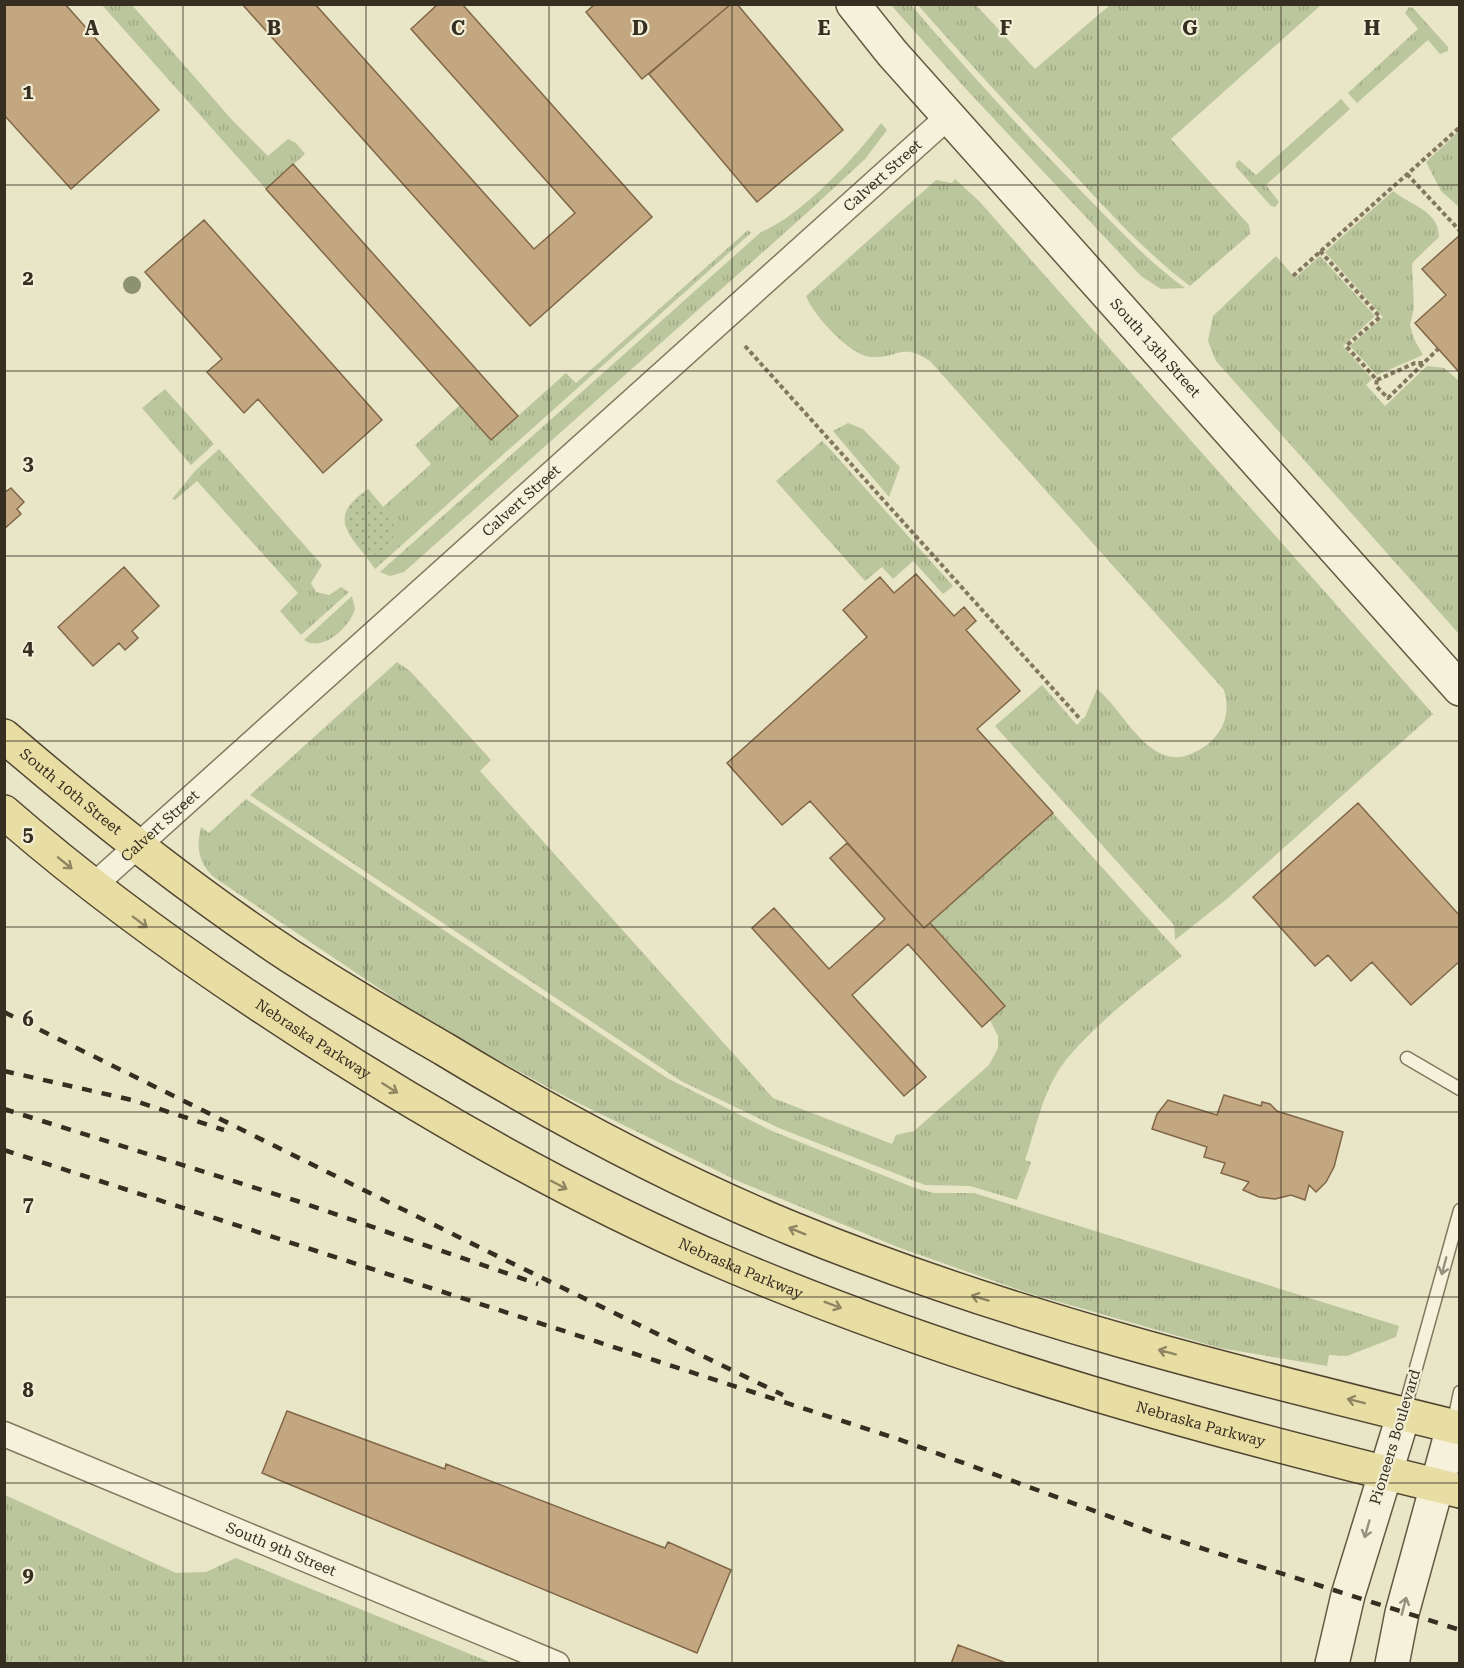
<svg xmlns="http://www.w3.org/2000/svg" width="1464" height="1668" font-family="'Roboto Serif',serif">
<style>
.grass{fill:url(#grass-tufts)}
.garden{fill:url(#garden-dots)}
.building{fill:#c3a781;stroke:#806747;stroke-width:1.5}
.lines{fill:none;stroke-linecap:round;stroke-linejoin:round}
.lane-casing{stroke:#83785f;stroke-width:15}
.street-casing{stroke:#83785f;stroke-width:27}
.secondary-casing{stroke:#655942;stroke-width:36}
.primary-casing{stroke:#524632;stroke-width:36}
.path{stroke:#83785f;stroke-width:4;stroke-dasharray:4.5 3;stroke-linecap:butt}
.lane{stroke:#f5f1da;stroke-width:12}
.street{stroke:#f5f1da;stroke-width:24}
.secondary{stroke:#f5f1da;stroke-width:33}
.primary{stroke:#e8dea4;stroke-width:33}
.rail{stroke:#352e21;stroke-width:4.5;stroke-dasharray:10 10;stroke-linecap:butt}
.tree{fill:#8c9270}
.oneway{stroke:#8e8662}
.oneway2{stroke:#95907e}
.grid{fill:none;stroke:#352e21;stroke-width:1.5;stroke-opacity:0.55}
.labels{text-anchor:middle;stroke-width:4.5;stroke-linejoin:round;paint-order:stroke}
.street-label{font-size:15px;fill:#352e21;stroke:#f2eed6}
.grid-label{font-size:20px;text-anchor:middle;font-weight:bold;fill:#352e21;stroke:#f2eed6;stroke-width:4.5;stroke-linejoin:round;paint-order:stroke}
</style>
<defs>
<pattern id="grass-tufts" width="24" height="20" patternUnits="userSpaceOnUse" patternTransform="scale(1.5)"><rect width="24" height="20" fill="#bbc69c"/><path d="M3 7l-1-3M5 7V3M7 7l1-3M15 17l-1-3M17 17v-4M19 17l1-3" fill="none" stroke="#a1aa86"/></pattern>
<pattern id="garden-dots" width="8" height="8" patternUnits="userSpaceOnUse" patternTransform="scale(1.5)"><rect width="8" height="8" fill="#bbc69c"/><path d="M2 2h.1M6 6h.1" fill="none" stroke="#a1aa86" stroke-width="1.8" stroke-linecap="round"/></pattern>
</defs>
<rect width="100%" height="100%" fill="#e9e5c7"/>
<!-- grass -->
<path class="grass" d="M102 5H132L232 120 268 156 288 139 296 143 305 154 266 189Z
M891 5H911C967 70 1024 133 1084 194 1117 227 1147 261 1185 288L1161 289 1141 276 965 88Z
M918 5H976L1035 69 1110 5H1321L1171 139 1249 225 1250 234 1190 286C1146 253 1109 212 1072 172 1019 117 968 62 918 5Z
M1409 7 1413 8 1448 47V51L1440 54 1428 40 1357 103 1348 93 1418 29 1405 13Z
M1341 99 1350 109 1266 185 1279 202 1275 207 1271 206 1236 167V163L1239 160 1256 175Z
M881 123 887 130 865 159 809 211 404 572 390 576 380 572 761 232C801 216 855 158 881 123Z
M1459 131V207L1441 191 1426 162Z
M955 179 979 201 1433 714 1228 898 1175 940 1174 925 995 726 1042 685 1077 725 1085 717 1097 689C1124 710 1150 774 1193 753 1201 749 1209 745 1215 737 1227 723 1229 707 1224 690L930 361C901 342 899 358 872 357 851 357 813 315 806 296L936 180 952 183Z
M1393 191C1408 204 1439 210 1439 237L1413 262 1412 266 1414 308 1410 325 1414 339 1423 355 1377 375 1350 346 1383 317 1325 252Z
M748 230 751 233 375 569 364 554 376 555C398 542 398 526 383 507L431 464 415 445 460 405 491 440 566 373 576 383Z
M1276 256 1295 278 1320 256 1375 316 1343 346 1372 379 1366 385 1385 406 1427 366 1444 368 1459 381V634L1216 361 1208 341 1213 316Z
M165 389 214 444 191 465 142 408Z
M848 423 863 429 900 467 889 497 833 431Z
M822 441 829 448 953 586 943 594 913 561 893 579 882 567 865 581 776 481Z
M219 449 322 565 311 583 316 592 329 595 341 587 349 592 301 635 280 611 298 593 197 481 175 500 172 499 195 471Z
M352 596 355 609C350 627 322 653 304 640Z
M397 662 410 671 491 760 480 771 773 1098 892 1144 896 1135 914 1131 989 1065 998 1048V1036L990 1020 1004 1006 930 923 1053 813 1182 956C1148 983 1078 1037 1057 1073 1041 1099 1035 1132 1025 1160L1031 1162 1017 1200 970 1186 925 1185 779 1128 681 1081 250 795Z
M246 799 667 1078 772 1131 915 1188 934 1193H974L1399 1326 1396 1337 1347 1356 1329 1355 1327 1366 1220 1348 1028 1293 900 1248 738 1181 570 1099 474 1047 398 1001 215 878C198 863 196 848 201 827L209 833Z
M5 1495 176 1573 206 1572 236 1558 492 1663H5Z"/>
<!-- garden -->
<path class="garden" d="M368 489C387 512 412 533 376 555L364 554C340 526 335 512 368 489Z"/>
<!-- building -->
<path class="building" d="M4 4H65L159 110 71 189 4 115Z
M242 4H315L534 249 575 213 411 29 438 4H462L652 217 530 326Z
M595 4H731L642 79 586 12Z
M731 4H737L843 130 757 202 649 74Z
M293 164 518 416 491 440 266 189Z
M204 220 382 420 323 473 258 399 244 413 207 372 222 359 145 272Z
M1460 235V373L1415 323 1446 295 1422 269Z
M11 488 24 502 17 509 21 514 4 529V493Z
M124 567 159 606 132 631 138 638 125 650 119 643 93 666 58 627Z
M916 574 954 616 964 607 976 621 966 630 1020 691 977 729 1053 813 924 928 810 801 782 825 727 763 867 637 843 610 880 577 894 593Z
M1358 803 1460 916V961L1411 1005 1372 962 1351 981 1328 955 1315 966 1253 897Z
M847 843 924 928 930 923 1005 1006 982 1027 908 944 852 995 926 1077 904 1096 752 928 774 908 829 969 885 919 830 858Z
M1224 1095 1261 1106 1262 1102 1270 1104 1277 1111 1343 1132 1334 1167 1326 1182 1316 1192 1309 1185 1305 1200 1291 1195 1275 1199 1259 1197 1243 1190 1249 1182 1221 1173 1225 1163 1204 1157 1207 1147 1152 1129 1157 1114 1168 1100 1217 1115Z
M287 1411 445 1469 446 1464 665 1548 668 1542 731 1570 697 1653 262 1473Z
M958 1645 1009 1664H951Z"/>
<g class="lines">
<defs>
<path id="lane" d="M1407 1058 1460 1089
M1404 1411 1460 1210
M1453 1425 1460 1392"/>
<g id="street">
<path id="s1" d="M93 886 949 116"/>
<path id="s2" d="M4 1434 557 1664"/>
</g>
<g id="secondary">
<path id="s3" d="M853 4 892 53 1460 689"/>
<path d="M1332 1664 1348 1595 1404 1413"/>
<path d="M1392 1664 1402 1613 1453 1427"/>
</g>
<g id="primary">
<path id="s4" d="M4 736C95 814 190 890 290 956 340 988 392 1019 444 1049 556 1117 671 1179 793 1229 1008 1317 1235 1373 1460 1428"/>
<path id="s5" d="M4 812C99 895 200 967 306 1035 441 1122 580 1201 728 1264 964 1364 1212 1431 1460 1491"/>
</g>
</defs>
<!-- lane casing -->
<use href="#lane" class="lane-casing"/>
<!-- street casing -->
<use href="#street" class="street-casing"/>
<!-- secondary casing -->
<use href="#secondary" class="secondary-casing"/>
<!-- primary casing -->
<use href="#primary" class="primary-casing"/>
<!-- path -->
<path class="path" d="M1407 174 1460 231
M1320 251 1380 317 1346 346 1377 380 1376 386 1388 398 1438 349
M1293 276 1460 127
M745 346 1081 720
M1377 380 1415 363H1423"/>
<!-- lane -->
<use href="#lane" class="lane"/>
<!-- street -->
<use href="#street" class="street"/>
<!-- secondary -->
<use href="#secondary" class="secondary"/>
<!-- primary -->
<use href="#primary" class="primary"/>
<!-- rail -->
<path class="rail" d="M4 1012 489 1252 783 1395
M4 1071 132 1100 224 1130
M4 1109 297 1201 538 1284
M4 1150 898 1439 1160 1535 1460 1630"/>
</g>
<!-- trees -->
<circle class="tree" cx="132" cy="285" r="9"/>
<!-- one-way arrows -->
<defs><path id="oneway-shaft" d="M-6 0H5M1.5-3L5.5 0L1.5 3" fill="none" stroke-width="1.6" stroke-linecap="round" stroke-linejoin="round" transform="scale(1.5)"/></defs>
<g class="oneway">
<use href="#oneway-shaft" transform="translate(65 863) rotate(39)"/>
<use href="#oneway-shaft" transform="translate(140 922) rotate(37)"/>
<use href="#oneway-shaft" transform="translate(390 1088) rotate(32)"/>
<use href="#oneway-shaft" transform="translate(559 1185) rotate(28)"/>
<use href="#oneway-shaft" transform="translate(797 1231) rotate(-158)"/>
<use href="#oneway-shaft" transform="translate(980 1298) rotate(-163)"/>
<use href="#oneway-shaft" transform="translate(833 1305) rotate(21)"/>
<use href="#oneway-shaft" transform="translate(1167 1352) rotate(-165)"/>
<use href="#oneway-shaft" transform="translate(1356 1401) rotate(-166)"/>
</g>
<g class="oneway2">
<use href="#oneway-shaft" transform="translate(1444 1266) rotate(105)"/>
<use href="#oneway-shaft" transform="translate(1367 1529) rotate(106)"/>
<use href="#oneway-shaft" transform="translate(1404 1606) rotate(-75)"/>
</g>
<!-- grid -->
<path class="grid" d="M183 4V1664M366 4V1664M549 4V1664M732 4V1664M915 4V1664M1098 4V1664M1281 4V1664M4 185H1460M4 371H1460M4 556H1460M4 741H1460M4 927H1460M4 1112H1460M4 1297H1460M4 1483H1460"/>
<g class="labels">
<!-- street labels -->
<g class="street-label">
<text dy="5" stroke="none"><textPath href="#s1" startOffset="1062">Calvert Street</textPath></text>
<text dy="5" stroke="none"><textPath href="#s3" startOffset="458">South 13th Street</textPath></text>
<text dy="5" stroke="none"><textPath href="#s1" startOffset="576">Calvert Street</textPath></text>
<text dy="5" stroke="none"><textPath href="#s4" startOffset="87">South 10th Street</textPath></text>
<text dy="5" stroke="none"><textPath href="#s1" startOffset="90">Calvert Street</textPath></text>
<text dy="5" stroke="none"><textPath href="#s5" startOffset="384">Nebraska Parkway</textPath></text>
<text dy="5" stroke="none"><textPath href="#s5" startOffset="870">Nebraska Parkway</textPath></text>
<text dy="5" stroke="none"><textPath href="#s5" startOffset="1356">Nebraska Parkway</textPath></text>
<text transform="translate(1395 1437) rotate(-73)" y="5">Pioneers Boulevard</text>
<text dy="5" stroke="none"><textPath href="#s2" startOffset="300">South 9th Street</textPath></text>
</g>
</g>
<g class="grid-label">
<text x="92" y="35">A</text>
<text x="274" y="35">B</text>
<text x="458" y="35">C</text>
<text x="640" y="35">D</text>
<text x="824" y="35">E</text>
<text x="1006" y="35">F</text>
<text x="1190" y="35">G</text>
<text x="1372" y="35">H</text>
<text x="28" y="99">1</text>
<text x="28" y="285">2</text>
<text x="28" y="470">3</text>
<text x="28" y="655">4</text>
<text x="28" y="841">5</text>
<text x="28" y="1026">6</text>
<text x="28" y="1211">7</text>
<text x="28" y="1397">8</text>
<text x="28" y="1582">9</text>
</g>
<!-- border -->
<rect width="1464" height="1668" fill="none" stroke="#352e21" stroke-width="12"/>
</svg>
